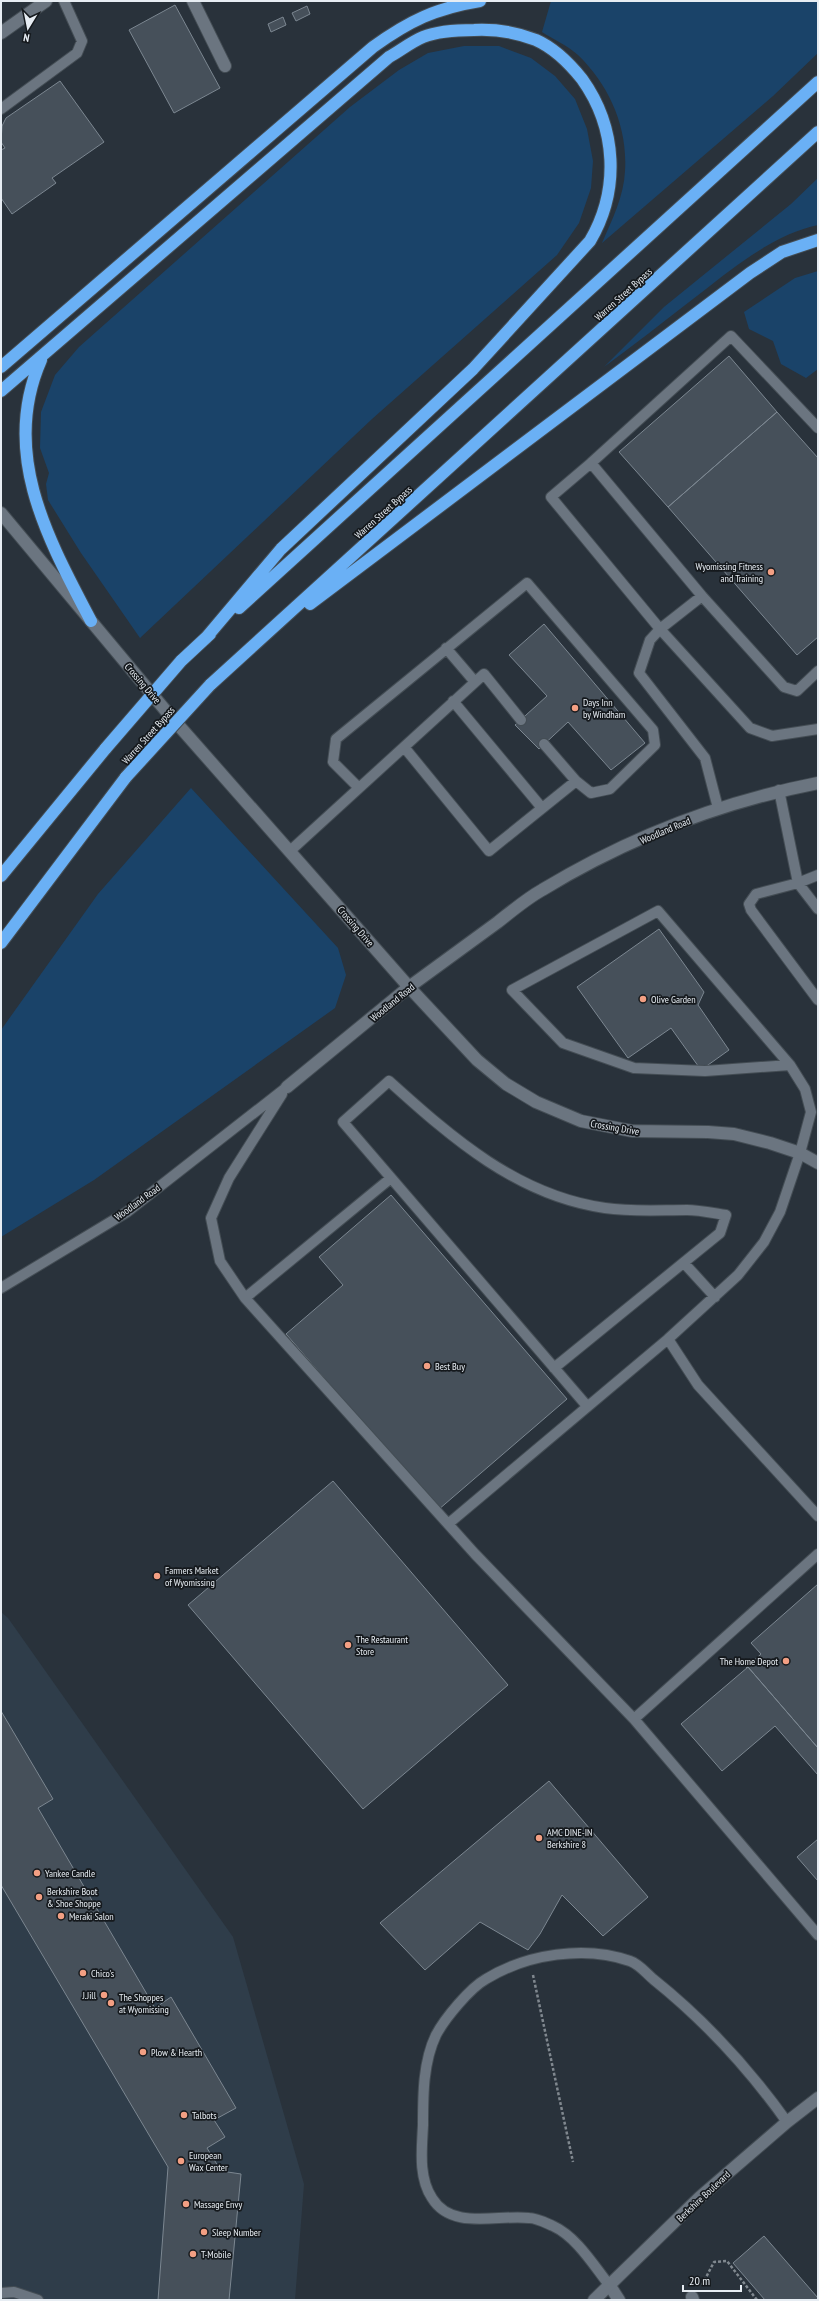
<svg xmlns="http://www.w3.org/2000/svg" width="819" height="2301" font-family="'PT Sans Narrow',sans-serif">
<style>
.built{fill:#2f3d4a}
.green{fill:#1a4369}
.building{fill:#46505a;stroke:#7c8791}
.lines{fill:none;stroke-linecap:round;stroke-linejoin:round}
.lane-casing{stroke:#444d54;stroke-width:12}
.street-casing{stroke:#444d54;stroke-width:14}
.secondary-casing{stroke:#444d54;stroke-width:14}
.highway-casing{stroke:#444d54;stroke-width:14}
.path{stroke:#80888f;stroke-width:2.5;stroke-dasharray:3 2;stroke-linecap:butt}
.lane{stroke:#6b7580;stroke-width:10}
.street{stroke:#6b7580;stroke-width:12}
.secondary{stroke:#6b7580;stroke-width:12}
.highway{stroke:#6ab0f5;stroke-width:12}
.highway-bridge-casing{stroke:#444d54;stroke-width:14;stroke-linecap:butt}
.highway-bridge{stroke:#6ab0f5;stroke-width:12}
.poi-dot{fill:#f39f83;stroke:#15191d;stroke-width:1.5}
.labels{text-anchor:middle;stroke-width:3.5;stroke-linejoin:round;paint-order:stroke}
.street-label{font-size:10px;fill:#e7edf3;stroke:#15191d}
.poi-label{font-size:10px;fill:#e7edf3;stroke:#15191d;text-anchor:start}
</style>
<rect width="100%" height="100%" fill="#29323b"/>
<!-- built -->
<path class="built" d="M1 1612 8 1618 233 1937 304 2184 295 2300H1Z"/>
<!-- green -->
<path class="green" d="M551 1H818V53L773 96 602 243C612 220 624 196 625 171 628 127 609 85 578 55 568 46 553 39 542 32Z
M464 46H499L531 58 555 76 575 99 587 129 593 161 591 188 579 223 557 255 372 419 140 638 81 553 48 500 46 484 49 473 40 448 41 412 55 375 79 347 350 107 399 70 428 53Z
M818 178V225C771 235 731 270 693 299 663 322 634 345 604 367L664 307 791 204Z
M818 271V369L806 378 781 364 773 341 749 329 744 312 795 278Z
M191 788 338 948 346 975 335 1008 94 1180 1 1237V1030L98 894Z"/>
<!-- building -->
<path class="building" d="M175 5 220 88 174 113 129 30Z
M307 6 310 14 296 21 292 13Z
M283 17 286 25 271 32 268 24Z
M60 81 104 142 52 178 56 183 12 214 1 198V150L5 148 1 142 2 126 6 118Z
M729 356 777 412 668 507 619 452Z
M777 412 818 458V637L797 655 668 507Z
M544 624 645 743 611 770 568 722 539 749 515 725 547 696 509 655Z
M659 929 704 992 698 1005 729 1050 701 1070 671 1028 628 1058 577 987Z
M391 1195 567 1399 438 1510 286 1334 343 1285 319 1257Z
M333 1481 508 1685 363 1809 188 1605Z
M818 1584V1748L748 1667 746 1668 761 1654 751 1643Z
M748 1667 818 1748V1775L775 1726 722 1771 681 1724Z
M1 1711 53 1799 38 1808 155 2008 171 1997 236 2108 214 2120 225 2137 207 2148 221 2171 241 2174 229 2300H158L168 2167 1 1885Z
M549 1781 648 1897 603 1936 562 1895 540 1934 528 1950 480 1922 425 1970 380 1923Z
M818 1839V1881L797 1857Z
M764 2236 818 2298V2300H765L733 2263Z"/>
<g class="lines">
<defs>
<path id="lane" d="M1 109 77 53 82 41 64 1
M591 463 731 336 818 428
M702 596 660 629 650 640 639 673 705 758 718 808
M446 648 475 682
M818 671 797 691 784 687 702 596 591 463 551 497 660 629 750 728 772 736 818 729
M453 701 542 808
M404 747 489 851 576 781 544 744
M359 788 333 762 336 739 527 583 653 730 655 745 610 789 591 793 576 781
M779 790 798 883 818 909
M290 851 484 674 521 720
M818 875 798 883 756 894 749 904 751 910 818 1000
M391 1178 245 1298 475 1554 634 1719 818 1935
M684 1263 715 1297
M1 1288 127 1212 287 1087
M245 1298 220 1261 211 1218 229 1178 282 1094
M668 1339 698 1385 818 1516
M554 1368 720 1233 726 1215C713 1213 699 1210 687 1210 659 1210 632 1212 605 1208 518 1196 452 1138 389 1081L343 1122 587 1406
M448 1524 668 1339 738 1275 764 1242 780 1212 800 1153 811 1112 805 1089 790 1065 658 911 512 990 563 1043 634 1068 705 1071 790 1065
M634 1719 818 1554
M610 2286C594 2266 577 2237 553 2226 546 2223 537 2218 529 2218 498 2214 452 2231 432 2198 418 2177 422 2148 423 2125 423 2095 423 2062 436 2035 445 2018 470 1988 486 1979 527 1954 585 1945 630 1961 639 1964 646 1973 653 1979 703 2019 750 2070 787 2122
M1 2293 14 2292 38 2300"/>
<path id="street" d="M193 1 225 66
M287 1087 409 987
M610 2286 619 2300
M692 2297 693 2300"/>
<path id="secondary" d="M1 33 46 1
M1 513 166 711 409 987 477 1060 506 1084 536 1102 581 1121 632 1131 708 1132 734 1134 770 1143 800 1153 818 1163
M409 987C439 965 468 944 498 922 512 911 526 899 542 890 626 839 721 802 818 783
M594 2300 700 2197 787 2122 818 2098"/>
<path id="highway" d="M41 360C0 453 48 539 91 621
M1 367 373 47C409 21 436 8 480 1
M1 391 389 57C400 51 411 42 423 37 438 31 458 30 474 30 495 29 516 32 536 40 554 48 570 64 582 79 617 128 620 190 590 241L473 369 281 549 205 639
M310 604 750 273 782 252 818 240
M239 608 818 82
M181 661 210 634
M210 685 818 132
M1 876 106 748
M1 943 126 777"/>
</defs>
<!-- lane casing -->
<use href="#lane" class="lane-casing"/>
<!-- street casing -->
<use href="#street" class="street-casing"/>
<!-- secondary casing -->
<use href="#secondary" class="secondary-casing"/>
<!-- highway casing -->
<use href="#highway" class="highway-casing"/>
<!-- path -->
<path class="path" d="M533 1975 573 2162
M702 2285 714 2262 727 2261 757 2300"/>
<!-- lane -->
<use href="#lane" class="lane"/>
<!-- street -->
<use href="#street" class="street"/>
<!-- secondary -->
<use href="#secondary" class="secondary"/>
<!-- highway -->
<use href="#highway" class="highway"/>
<defs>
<path id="highway-bridge" d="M106 748 181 661
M126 777 210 685"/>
</defs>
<!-- highway-bridge casing -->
<use href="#highway-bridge" class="highway-bridge-casing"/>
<!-- highway-bridge -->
<use href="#highway-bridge" class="highway-bridge"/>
</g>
<!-- markers -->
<g class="poi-dot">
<circle cx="771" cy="572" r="4"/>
<circle cx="575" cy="708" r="4"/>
<circle cx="643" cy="999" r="4"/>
<circle cx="427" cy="1366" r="4"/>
<circle cx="157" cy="1576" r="4"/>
<circle cx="348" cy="1645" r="4"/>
<circle cx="786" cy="1661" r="4"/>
<circle cx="539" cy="1838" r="4"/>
<circle cx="37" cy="1873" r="4"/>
<circle cx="39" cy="1897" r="4"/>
<circle cx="61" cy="1916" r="4"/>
<circle cx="83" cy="1973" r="4"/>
<circle cx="104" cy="1995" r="4"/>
<circle cx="111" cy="2003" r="4"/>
<circle cx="143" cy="2052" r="4"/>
<circle cx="184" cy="2115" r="4"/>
<circle cx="181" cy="2161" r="4"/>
<circle cx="186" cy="2204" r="4"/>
<circle cx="204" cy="2232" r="4"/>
<circle cx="193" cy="2254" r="4"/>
</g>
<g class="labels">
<!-- street labels -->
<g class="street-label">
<text transform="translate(623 294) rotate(-42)" y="4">Warren Street Bypass</text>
<text transform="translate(383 512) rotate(-42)" y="4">Warren Street Bypass</text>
<text transform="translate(143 683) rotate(50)" y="4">Crossing Drive</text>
<text transform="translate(148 735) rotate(-48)" y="4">Warren Street Bypass</text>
<text transform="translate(665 830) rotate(-23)" y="4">Woodland Road</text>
<text transform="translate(356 926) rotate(49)" y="4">Crossing Drive</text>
<text transform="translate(392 1002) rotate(-39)" y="4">Woodland Road</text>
<text transform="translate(615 1127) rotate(10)" y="4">Crossing Drive</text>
<text transform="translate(137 1202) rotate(-36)" y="4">Woodland Road</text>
<text transform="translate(703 2196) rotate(-43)" y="4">Berkshire Boulevard</text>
</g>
<!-- poi labels -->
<g class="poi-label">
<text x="763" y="570" text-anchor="end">Wyomissing Fitness<tspan x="763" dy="12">and Training</tspan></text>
<text x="583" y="706">Days Inn<tspan x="583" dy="12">by Windham</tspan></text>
<text x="651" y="1003">Olive Garden</text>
<text x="435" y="1370">Best Buy</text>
<text x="165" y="1574">Farmers Market<tspan x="165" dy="12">of Wyomissing</tspan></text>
<text x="356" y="1643">The Restaurant<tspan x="356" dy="12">Store</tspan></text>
<text x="778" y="1665" text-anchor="end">The Home Depot</text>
<text x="547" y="1836">AMC DINE-IN<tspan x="547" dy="12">Berkshire 8</tspan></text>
<text x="45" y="1877">Yankee Candle</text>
<text x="47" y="1895">Berkshire Boot<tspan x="47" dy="12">&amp; Shoe Shoppe</tspan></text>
<text x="69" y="1920">Meraki Salon</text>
<text x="91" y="1977">Chico's</text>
<text x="96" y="1999" text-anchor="end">J.Jill</text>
<text x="119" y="2001">The Shoppes<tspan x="119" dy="12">at Wyomissing</tspan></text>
<text x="151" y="2056">Plow &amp; Hearth</text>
<text x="192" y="2119">Talbots</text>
<text x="189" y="2159">European<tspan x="189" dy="12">Wax Center</tspan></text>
<text x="194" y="2208">Massage Envy</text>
<text x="212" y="2236">Sleep Number</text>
<text x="201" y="2258">T-Mobile</text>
</g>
</g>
<!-- border -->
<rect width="819" height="2301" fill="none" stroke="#e7edf3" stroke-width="4"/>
<!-- north arrow -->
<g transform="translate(28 28) rotate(190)" stroke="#15191d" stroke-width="3" paint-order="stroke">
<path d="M0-3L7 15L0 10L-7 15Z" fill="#e7edf3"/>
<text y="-6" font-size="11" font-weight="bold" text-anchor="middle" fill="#e7edf3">N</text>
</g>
<!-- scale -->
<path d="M683 2285v6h58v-6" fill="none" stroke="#e7edf3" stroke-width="2"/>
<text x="689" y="2285" font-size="12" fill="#e7edf3" stroke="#15191d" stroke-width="3" paint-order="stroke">20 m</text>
</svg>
